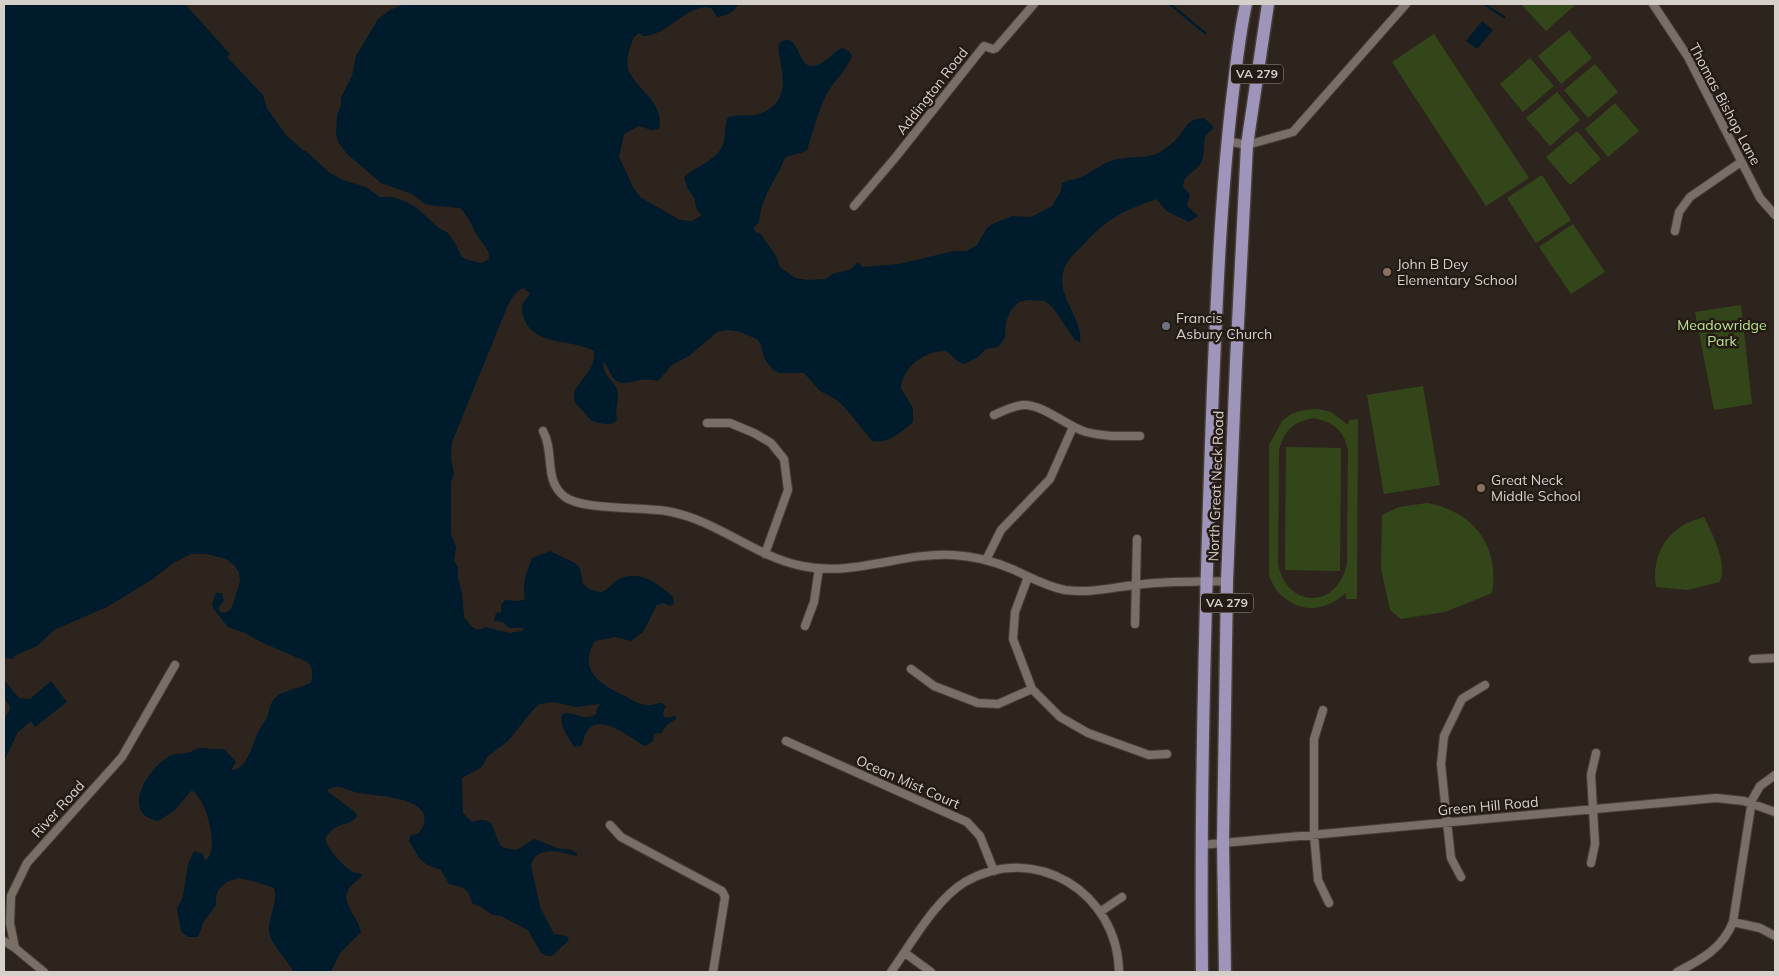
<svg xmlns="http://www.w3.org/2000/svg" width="1779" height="976" font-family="Mulish,sans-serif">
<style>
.green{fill:#33461a;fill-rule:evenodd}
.water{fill:#001b2c}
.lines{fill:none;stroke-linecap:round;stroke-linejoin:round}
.stream{stroke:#001b2c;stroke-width:2.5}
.street-casing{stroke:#47403a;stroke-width:10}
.primary-casing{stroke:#47403a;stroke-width:15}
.street{stroke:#796f66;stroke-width:8}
.primary{stroke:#9f94b9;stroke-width:12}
.education-dot{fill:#8d6e63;stroke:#231b14;stroke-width:2}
.worship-dot{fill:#6b7280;stroke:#231b14;stroke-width:2}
.labels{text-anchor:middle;stroke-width:5;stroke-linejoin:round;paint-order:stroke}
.shield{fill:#231b14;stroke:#a09a94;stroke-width:1}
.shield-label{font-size:12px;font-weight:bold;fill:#d6d0cb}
.street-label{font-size:14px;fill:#d6d0cb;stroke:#231b14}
.poi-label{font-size:14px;fill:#d6d0cb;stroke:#231b14;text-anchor:start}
.park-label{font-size:14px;fill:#bbe18f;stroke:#231b14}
</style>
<rect width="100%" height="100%" fill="#2d251d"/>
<!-- green -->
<path class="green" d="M1523 4H1576L1546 31 1522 5Z
M1569 30 1592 58 1561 84 1538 56Z
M1434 34 1529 178 1486 206 1392 62Z
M1530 58 1554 86 1523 112 1500 84Z
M1595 64 1618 92 1588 118 1564 90Z
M1557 92 1580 120 1550 146 1526 118Z
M1615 103 1639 131 1608 157 1585 129Z
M1577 131 1601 159 1570 185 1546 157Z
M1542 175 1571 220 1536 243 1507 198Z
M1573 224 1605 272 1571 294 1539 247Z
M1741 305 1752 404 1714 410 1695 312Z
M1423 386 1440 485 1384 494 1367 395Z
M1318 409 1331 412 1348 425 1349 420 1358 419 1357 599H1346V593C1325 611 1301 615 1279 593 1275 589 1272 582 1269 576V445L1282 421 1291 414 1304 410ZM1314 418C1334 423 1344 430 1348 450L1347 564C1337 610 1286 609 1278 563L1279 450C1285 429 1293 422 1314 418Z
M1286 447 1341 448 1340 571 1285 570Z
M1427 503C1473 511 1500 546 1492 593L1445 612 1401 619 1390 610 1381 569 1382 515 1399 507Z
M1704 517C1712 533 1729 567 1719 582L1688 590 1656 587C1652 565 1660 541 1679 528 1686 522 1696 520 1704 517Z"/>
<!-- water -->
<path class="water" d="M4 4H185L230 54 227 57 263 95 267 108 286 135 303 150 307 152 330 173 343 180 366 187 380 197H393L407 202 417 208 439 228 448 233 455 243 462 257 468 260 482 263 489 259C490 249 483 245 478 237 472 227 469 217 460 208L436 206 425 204 412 194 381 183 348 155 338 142 336 134 337 115 341 105V97L352 76 356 56 378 19 390 10 405 4H739C733 13 727 15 717 17 714 14 714 9 710 8 695 3 673 25 661 31 655 34 648 36 642 36L640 33C634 35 633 39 631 45 629 51 626 61 628 68 628 71 630 73 631 75 643 94 664 104 659 129L651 130 639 126 624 134 619 157 633 187 640 197 680 220 692 221 702 215 697 210 694 198 688 189 684 178C694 166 718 161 723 144 726 135 724 126 728 117 739 114 752 117 762 113 802 96 770 48 781 42 799 30 797 68 813 66 825 65 832 52 842 48L849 51 852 56C846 72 834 80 826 95 818 112 813 131 807 150 800 155 793 153 785 158 776 180 761 197 759 222L754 227 755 232 760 233 776 256 780 267 795 278 808 280 826 279 832 274 851 269 858 262 862 267 899 264 954 251H966L976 246 987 228 992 224 1013 216 1031 217 1052 206 1061 191 1062 183C1069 179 1076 180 1083 176 1095 170 1104 162 1118 159 1130 156 1143 159 1156 154 1165 150 1177 140 1182 132 1185 129 1186 125 1189 123 1193 119 1199 119 1204 118L1213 126V129L1205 136C1204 144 1204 154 1202 161 1197 173 1184 172 1183 187L1190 194 1187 206 1198 216 1189 222 1166 211 1157 199C1122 211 1108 218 1083 245 1070 257 1059 268 1063 288 1066 305 1083 324 1080 342L1075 340 1053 308 1045 301 1028 300 1019 302 1011 310 1006 322 1005 338 998 347 986 349 977 358 964 364 959 362 946 351C926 350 902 367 901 388L913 408V422C901 432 889 444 872 441L847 410 837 400 820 391 804 373H779L773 370 764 358 761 345 757 339 737 331 727 330 717 332 689 356 672 365 658 381C652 380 646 379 641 380 631 381 623 387 614 379 609 373 609 367 603 362 604 376 610 377 616 387 621 397 614 410 617 420 611 426 606 424 599 423 591 422 588 417 584 412 581 409 577 406 576 403 566 385 597 376 594 351 573 339 536 346 525 321 523 316 521 312 522 306 523 301 528 298 530 293L523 288C514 292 510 301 506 310L452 442 451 457 454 474 451 482V534L456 547 454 561 458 567V579L462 593 464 617 471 626 478 630 486 627 509 633 522 631 524 628H509L503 622 494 621 496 613 501 612V605L505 600 519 601 525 599C522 582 526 574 532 558L550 551 577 564 580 569 583 584 589 589 600 592 604 591C609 588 612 584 616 581 638 568 656 582 673 597L674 604 670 606 664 603 657 605 643 632 631 641 615 637 595 641C577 671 601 685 625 696 632 700 641 706 650 705 654 705 658 703 662 703L666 706 663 712 664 717 667 718 674 716 676 717V719L668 724 661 733 654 734 653 741 645 746C631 739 601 712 587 731 584 735 584 741 581 746L574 747C568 737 559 726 562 714 575 709 581 723 596 714L597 708 600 704 576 707 553 702 540 704 534 709 508 741 487 757 482 767 462 778 463 813 472 822C498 814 491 832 502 847 524 853 517 847 535 839L557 848 572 850 578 854 576 856C572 855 569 854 564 853 552 849 533 851 531 865L540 907 554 934 566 936 569 938 568 941 552 956H547L541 953 528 930 501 916 492 915 483 908 472 903C468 887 464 888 449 884L441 870 427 865 419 858 409 841 411 835 419 833C421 830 424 826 424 822 430 797 375 796 359 793 348 791 336 781 327 791L355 812 357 816C352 827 335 820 325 839 329 850 341 864 351 871 355 873 359 873 363 875L349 888 346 896C347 909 359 920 361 932L340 953 331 972H293C288 958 271 947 269 931 268 918 279 900 274 888L256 882 238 878 227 882 219 889 216 896V905L203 923 198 937H188L181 931 177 909 183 896 188 864 194 851 203 854 205 861C221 850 206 800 193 791H191L174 811 158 821C118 814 150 764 172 755 177 753 182 754 187 753 192 752 196 748 201 748 209 748 216 750 224 749L236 762 231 770C248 770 252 744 258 732 261 726 266 721 268 715 269 711 269 707 271 704 278 689 299 690 311 682 313 675 313 667 307 662L261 642 245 633 228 627 213 608 212 604 216 593H222L224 601 218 608 220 612 225 613 230 610 233 604 240 581 239 572 234 565 226 559 206 554H191L173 563 153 579 107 607 54 630 37 646 14 656 13 659 4 658Z
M1482 21 1493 30 1477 49 1466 41Z
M4 680 19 698 30 699 51 681 67 702 35 727 31 721 18 732 5 759 4 719 9 711 10 706 4 698Z"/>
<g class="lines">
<!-- stream -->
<path class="stream" d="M1170 4 1205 33
M1484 4 1504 17"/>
<defs>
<path id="street" d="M1653 4 1688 57 1760 198 1775 215
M1227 141 1247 145 1293 132 1406 4
M854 206 895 158 984 46 993 49 996 48 1034 4
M1675 231 1679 212 1690 197 1741 162
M994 415C1003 411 1014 406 1023 405 1043 404 1066 426 1086 432 1104 437 1122 436 1140 436
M707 423H730L754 433 771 443 784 459 788 490 765 554
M543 431C555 452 543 481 565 497 582 510 641 507 666 511 716 519 753 556 802 566 854 577 902 552 953 555 973 556 993 561 1012 569 1030 577 1045 586 1065 590 1092 594 1117 586 1144 584 1172 581 1200 582 1227 581
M986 560 1001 530 1050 479 1073 427
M1028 577 1015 612 1013 639 1032 689 1060 717 1088 733 1149 755 1167 754
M1135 624 1137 539
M805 626 814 602 819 568
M1753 659 1775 658
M911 669 934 686 978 703 998 704 1032 689
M1323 710 1314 739V835L1318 880 1329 903
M786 741 967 822 980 836 994 871
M610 825 621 837 722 891 725 897 713 972
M1201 845 1716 798 1744 801 1775 812
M1591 863 1595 844 1591 775 1596 753
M1461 877 1451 858 1447 822 1441 764 1444 736 1462 699 1485 685
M1100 912 1122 897
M1733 922 1760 928 1775 936
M4 941 15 948
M905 953 931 972
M44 972 15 948 10 923 11 896 27 863 122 757 175 665
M891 972C911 944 936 899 965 882 1035 841 1118 893 1119 972
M1677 972C1701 960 1723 948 1733 922L1752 800 1760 786 1775 775"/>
<path id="primary" d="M1202 972C1200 777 1206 582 1213 387 1217 292 1221 195 1232 100 1236 68 1239 35 1246 4
M1225 972 1223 842 1227 581 1236 363 1247 145 1268 4"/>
</defs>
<!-- street casing -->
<use href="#street" class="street-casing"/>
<!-- primary casing -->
<use href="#primary" class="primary-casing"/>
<!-- street -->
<use href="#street" class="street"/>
<!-- primary -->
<use href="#primary" class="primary"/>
</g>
<!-- markers -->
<g class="education-dot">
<circle cx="1387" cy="272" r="5"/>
<circle cx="1481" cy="488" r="5"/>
</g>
<circle class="worship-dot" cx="1166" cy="326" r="5"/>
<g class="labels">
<!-- shield labels -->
<g class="shield">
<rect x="1231" y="64.5" width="52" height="19" rx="4"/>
<rect x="1201" y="593.5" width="52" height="19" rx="4"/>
</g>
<g class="shield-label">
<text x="1257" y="78">VA 279</text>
<text x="1227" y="607">VA 279</text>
</g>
<!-- street labels -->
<g class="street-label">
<text transform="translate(932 91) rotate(-52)" y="5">Addington Road</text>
<text transform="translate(1725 104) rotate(62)" y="5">Thomas Bishop Lane</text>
<text transform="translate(1216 486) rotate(-88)" y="5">North Great Neck Road</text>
<text transform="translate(908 782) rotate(24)" y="5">Ocean Mist Court</text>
<text transform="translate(1488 806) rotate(-5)" y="5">Green Hill Road</text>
<text transform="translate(58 809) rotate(-48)" y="5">River Road</text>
</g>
<!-- poi labels -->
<g class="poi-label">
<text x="1397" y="269">John B Dey<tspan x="1397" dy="16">Elementary School</tspan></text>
<text x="1176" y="323">Francis<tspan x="1176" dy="16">Asbury Church</tspan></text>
<text x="1491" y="485">Great Neck<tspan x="1491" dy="16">Middle School</tspan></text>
</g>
<!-- park labels -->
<g class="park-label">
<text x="1722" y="330">Meadowridge<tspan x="1722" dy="16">Park</tspan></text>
</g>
</g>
<!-- border -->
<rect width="1779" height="976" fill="none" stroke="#d6d0cb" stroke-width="10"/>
</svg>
